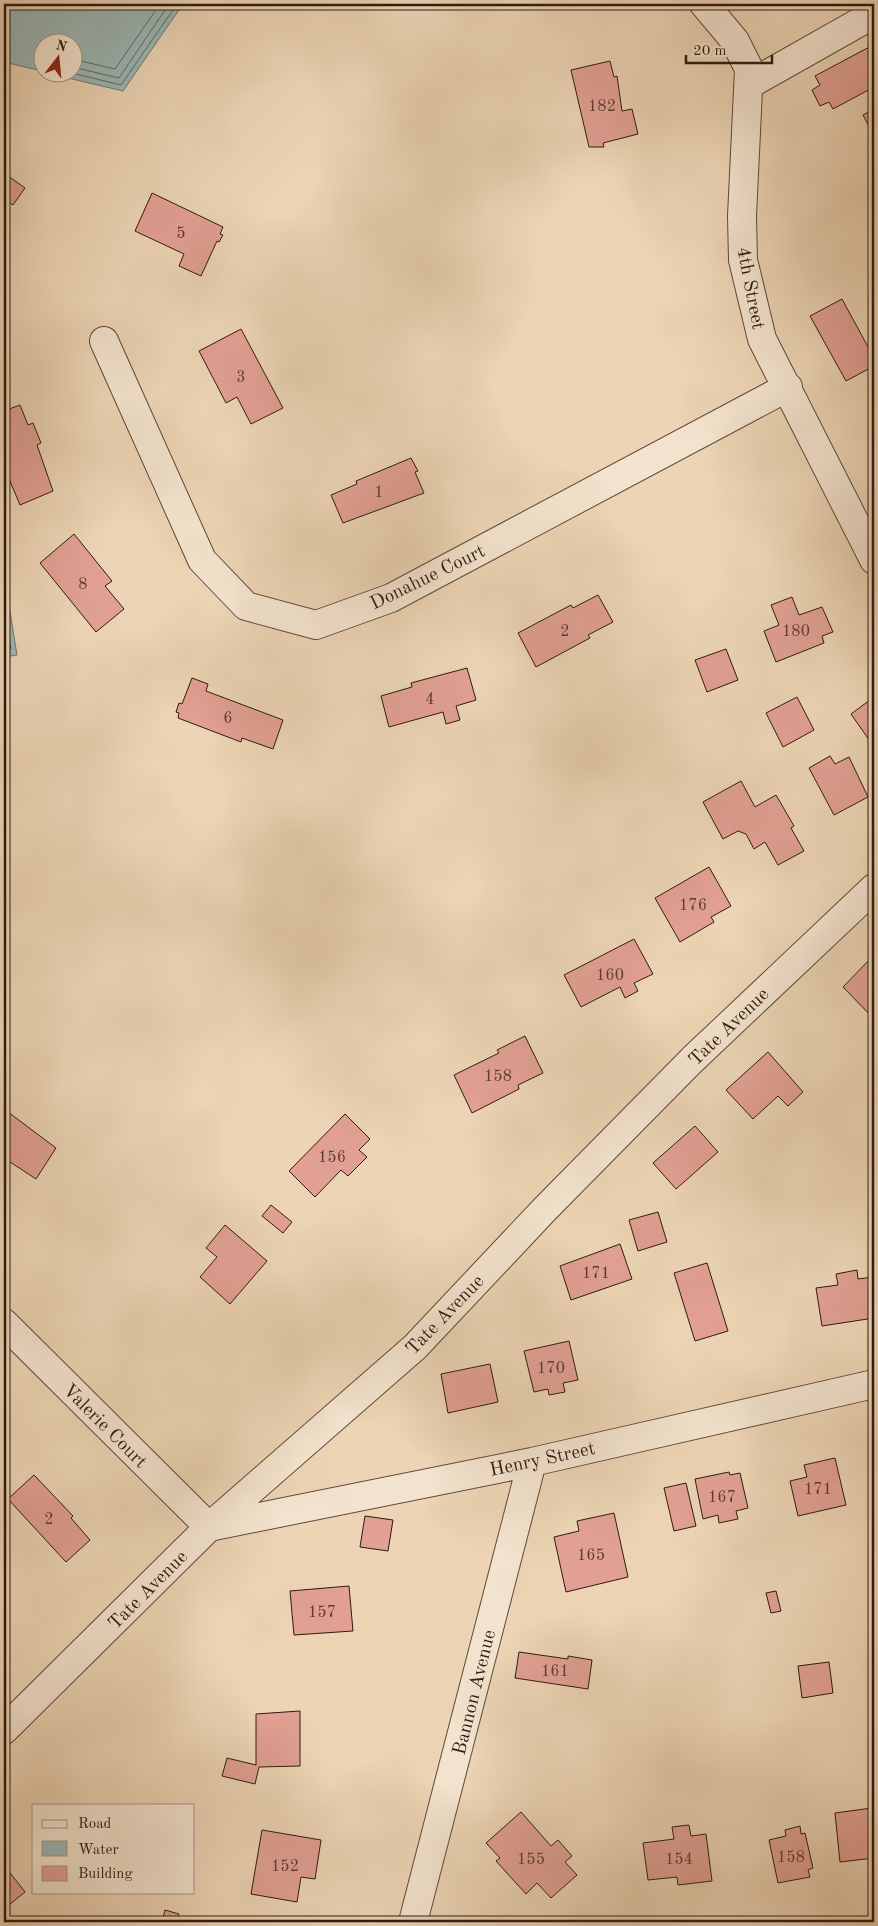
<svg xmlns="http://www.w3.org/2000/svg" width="878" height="1926" font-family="'Old Standard TT',serif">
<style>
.water{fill:#9ab7b5;stroke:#6f7873}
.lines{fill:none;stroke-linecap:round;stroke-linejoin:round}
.shore{stroke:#646863;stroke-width:1}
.building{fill:#e1a093;stroke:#2f1a11}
.minor-casing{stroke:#5e483a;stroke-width:30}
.minor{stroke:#f3e3ce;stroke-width:28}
.labels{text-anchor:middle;stroke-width:4;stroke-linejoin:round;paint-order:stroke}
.number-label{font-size:16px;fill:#5c3c32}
.street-label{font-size:19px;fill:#2f1a11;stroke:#f3e3ce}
</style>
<rect width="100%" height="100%" fill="#ecd4b4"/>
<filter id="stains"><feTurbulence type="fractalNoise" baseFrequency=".004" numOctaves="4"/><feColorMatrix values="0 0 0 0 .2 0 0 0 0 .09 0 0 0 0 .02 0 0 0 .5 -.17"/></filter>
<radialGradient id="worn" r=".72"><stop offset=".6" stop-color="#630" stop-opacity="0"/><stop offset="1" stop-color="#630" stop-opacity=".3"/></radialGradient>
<!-- water -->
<path class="water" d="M4 4H183L123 91 47 73 72 72V42H42V71L4 62Z
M4 575 17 655 4 657Z"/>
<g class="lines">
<!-- shore -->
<path class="shore" d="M72 59 115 69 160 4
M72 67 119 78 169 4
M68 72 121 85 177 4
M4 606 11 649 4 652"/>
</g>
<!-- building -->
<path class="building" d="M873 45 874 87 833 109 829 102 820 106 812 90 820 85 815 76Z
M610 61 614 77 617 76 622 111 632 109 638 134 603 143 604 147H589L571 70Z
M874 109V136L863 115Z
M4 173 25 188 13 205 10 203 4 212Z
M152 193 223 227 220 234 223 235 219 242 217 241 201 276 179 266 184 254 135 231Z
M842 299 874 358V366L846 381 810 316Z
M241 329 283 408 251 424 237 397 226 403 199 351Z
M20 405 28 425 33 423 41 443 37 445 53 491 20 505 10 481 6 482 4 476V411Z
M411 458 418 471 415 472 424 493 343 523 331 495 357 484 356 481Z
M74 534 112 581 105 586 124 609 96 632 40 563Z
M598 595 613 622 588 635 590 638 536 667 518 633 571 605 573 608Z
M792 597 799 615 822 607 833 632 822 636 824 643 776 662 764 631 779 625 771 605Z
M726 649 738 680 707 692 695 660Z
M467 668 476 700 456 706 460 720 446 724 443 712 389 727 381 696 412 687 411 683Z
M192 678 208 684 206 691 283 720 273 749 242 738 241 742 178 718 179 713 176 712 179 703 182 704Z
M797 697 814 730 783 747 766 713Z
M874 697V747L851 714Z
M830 756 835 764 849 757 868 797 834 815 809 768Z
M741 781 755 807 776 795 794 826 791 828 804 851 778 865 765 842 754 849 746 834 738 831 723 839 703 802Z
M709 867 731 906 711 917 714 922 680 942 655 898Z
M634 939 653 974 634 983 638 991 625 998 620 987 581 1007 564 975Z
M871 958 874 961V1019L843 987Z
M525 1036 543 1073 518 1085 519 1089 472 1113 454 1075 499 1053 497 1050Z
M768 1052 803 1092 788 1106 778 1096 753 1119 726 1090Z
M4 1109 56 1148 36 1179 4 1158Z
M345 1114 370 1139 359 1150 367 1157 348 1176 341 1170 315 1197 289 1171Z
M695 1126 718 1152 676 1189 653 1163Z
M271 1205 292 1222 283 1233 262 1216Z
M658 1212 667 1242 638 1251 629 1220Z
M225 1225 267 1261 230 1304 200 1277 217 1257 206 1248Z
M620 1244 632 1279 571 1300 560 1266Z
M707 1263 728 1331 695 1341 674 1273Z
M857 1270 858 1279 873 1277 874 1318 822 1326 816 1288 838 1285 836 1274Z
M569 1341 578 1380 563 1383 565 1392 549 1395 548 1389 534 1392 524 1351Z
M490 1364 498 1402 448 1413 441 1374Z
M835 1458 846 1505 798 1516 790 1481 807 1477 804 1465Z
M729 1472 730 1475 740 1473 748 1508 736 1511 738 1519 719 1523 718 1515 703 1519 695 1479Z
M34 1475 73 1516 71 1518 90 1540 66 1562 8 1499Z
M686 1483 696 1526 674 1531 664 1488Z
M614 1513 628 1577 566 1592 554 1537 579 1531 577 1521Z
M365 1516 393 1520 388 1551 360 1547Z
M349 1586 353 1631 294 1635 290 1591Z
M776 1591 781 1611 771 1613 766 1593Z
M519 1652 568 1659V1656L592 1660 588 1689 515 1678Z
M829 1662 833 1693 802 1698 798 1666Z
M300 1711V1766L259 1767 255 1784 222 1776 227 1758 256 1765V1714Z
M872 1808 874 1858 840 1862 835 1813Z
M521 1812 551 1846 558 1840 572 1856 565 1862 577 1875 551 1898 537 1883 526 1894 496 1861 500 1858 486 1843Z
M689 1825 691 1836 706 1834 712 1881 678 1885 677 1877 648 1880 643 1843 674 1839 672 1827Z
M800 1826 801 1834 805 1833 813 1868 808 1870 810 1877 778 1883 769 1840 786 1836 785 1830Z
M262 1830 321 1840 315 1879 301 1877 297 1902 251 1894Z
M4 1865 25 1892 4 1909Z
M165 1910 179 1914 176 1922H162Z"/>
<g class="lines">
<defs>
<path id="minor" d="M704 4 735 41 749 69 742 216 743 260 762 339 874 560
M750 84 874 14
M104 341 202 560 246 606 316 625 391 598 788 387
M4 1323 209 1527 532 1462 874 1384
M4 1730 209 1527 415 1347 545 1209 693 1059 874 888
M413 1922 532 1462"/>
</defs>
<!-- minor casing -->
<use href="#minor" class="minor-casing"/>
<!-- minor -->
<use href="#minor" class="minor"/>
</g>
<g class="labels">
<!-- number labels -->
<g class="number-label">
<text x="602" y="111">182</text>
<text x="181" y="238">5</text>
<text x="241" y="382">3</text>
<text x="379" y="497">1</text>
<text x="83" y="589">8</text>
<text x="565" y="636">2</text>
<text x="796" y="636">180</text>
<text x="430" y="704">4</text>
<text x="228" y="723">6</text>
<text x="693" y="910">176</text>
<text x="610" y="980">160</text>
<text x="498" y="1081">158</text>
<text x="332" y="1162">156</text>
<text x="596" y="1278">171</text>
<text x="551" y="1373">170</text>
<text x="818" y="1494">171</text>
<text x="722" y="1502">167</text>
<text x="49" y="1524">2</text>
<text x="591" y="1560">165</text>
<text x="322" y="1617">157</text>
<text x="555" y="1676">161</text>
<text x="791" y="1862">158</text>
<text x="531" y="1864">155</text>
<text x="679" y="1864">154</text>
<text x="285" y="1871">152</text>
</g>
<!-- street labels -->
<g class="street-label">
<text transform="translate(752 288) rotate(79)" y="7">4th Street</text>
<text transform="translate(427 576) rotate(-26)" y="7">Donahue Court</text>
<text transform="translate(728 1026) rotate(-44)" y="7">Tate Avenue</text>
<text transform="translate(444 1314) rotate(-46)" y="7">Tate Avenue</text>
<text transform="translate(106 1425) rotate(45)" y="7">Valerie Court</text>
<text transform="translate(542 1458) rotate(-12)" y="7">Henry Street</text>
<text transform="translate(147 1589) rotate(-45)" y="7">Tate Avenue</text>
<text transform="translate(473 1692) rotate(-76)" y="7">Bannon Avenue</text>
</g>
</g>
<!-- margin -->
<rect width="878" height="1926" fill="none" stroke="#ecd4b4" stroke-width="20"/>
<rect x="5" y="5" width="868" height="1916" fill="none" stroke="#2f1a11" stroke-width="2.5"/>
<rect x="10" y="10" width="858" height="1906" fill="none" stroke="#2f1a11"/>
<!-- legend -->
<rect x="32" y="1804" width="162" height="90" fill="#f3e3ce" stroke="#a59382"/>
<rect x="42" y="1820" width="25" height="8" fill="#f3e3ce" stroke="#a59382"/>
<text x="78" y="1828" font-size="15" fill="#2f1a11">Road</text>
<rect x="42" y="1841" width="25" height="15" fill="#9ab7b5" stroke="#a59382"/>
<text x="78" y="1854" font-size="15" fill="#2f1a11">Water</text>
<rect x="42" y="1866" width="25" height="15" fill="#e1a093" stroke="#a59382"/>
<text x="78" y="1878" font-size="15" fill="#2f1a11">Building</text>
<!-- north arrow -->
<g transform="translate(58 58) rotate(16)"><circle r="24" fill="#f3e3ce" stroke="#a59382"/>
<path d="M0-4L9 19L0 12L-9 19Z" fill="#8f2418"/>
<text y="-8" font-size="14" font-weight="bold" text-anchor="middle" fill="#2f1a11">N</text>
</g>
<!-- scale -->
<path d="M686 55v8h86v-8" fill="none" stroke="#2f1a11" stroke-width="2.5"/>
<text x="693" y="55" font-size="15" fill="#2f1a11" stroke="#f3e3ce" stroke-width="4" paint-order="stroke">20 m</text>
<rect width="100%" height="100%" filter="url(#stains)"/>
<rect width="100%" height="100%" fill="url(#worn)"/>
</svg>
